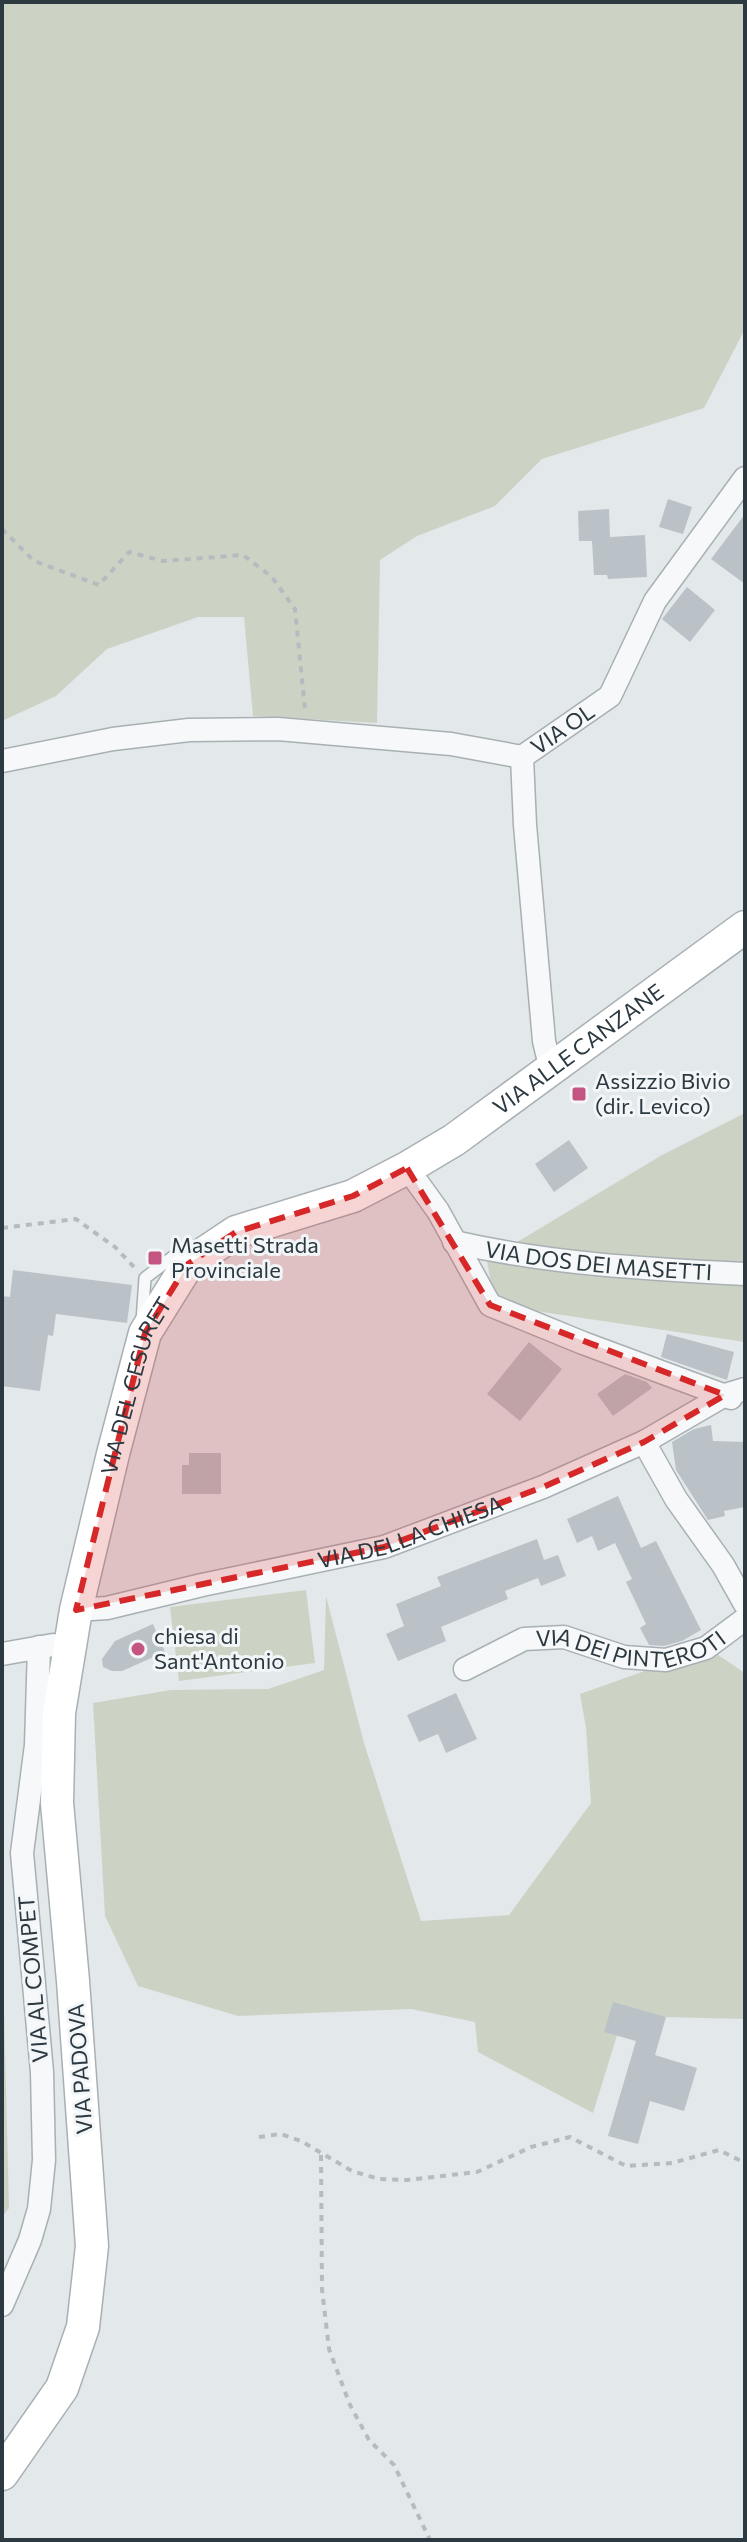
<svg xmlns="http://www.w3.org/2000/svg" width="747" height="2542" font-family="Commissioner,sans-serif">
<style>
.green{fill:#ccd3c5}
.building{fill:#bbc2c7}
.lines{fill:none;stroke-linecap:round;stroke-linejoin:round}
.service-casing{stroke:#a8b0b4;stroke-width:14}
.minor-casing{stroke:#a8b0b4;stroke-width:25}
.secondary-casing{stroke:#a8b0b4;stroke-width:35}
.path{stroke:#b5bbbe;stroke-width:4;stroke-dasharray:6 6;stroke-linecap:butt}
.service{stroke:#f6f8f9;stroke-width:11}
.minor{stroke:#f6f8f9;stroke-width:22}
.secondary{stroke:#fff;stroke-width:32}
.marked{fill:#d62828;fill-opacity:0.2;stroke:#d62828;stroke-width:6;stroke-dasharray:16 10;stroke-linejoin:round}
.poi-dot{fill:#c45482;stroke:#f3f6f8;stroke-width:3}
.labels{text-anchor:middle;stroke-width:6;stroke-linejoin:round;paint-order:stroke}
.street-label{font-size:22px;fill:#2c3941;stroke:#f3f6f8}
.poi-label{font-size:22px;fill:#2c3941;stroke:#f3f6f8;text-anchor:start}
</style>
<rect width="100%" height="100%" fill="#e3e8ea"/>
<!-- green -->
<path class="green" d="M2 2H745V329L704 408 542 459 495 506 417 536 380 560 377 723 253 716 244 617H198L107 649 56 696 2 721Z
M745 1113V1342L494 1305 487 1260 662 1155Z
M306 1590 315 1663 179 1681 170 1607Z
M326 1596 364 1743 421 1921 509 1915 591 1803 586 1728 580 1694 656 1667 718 1655 745 1673V2019L623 2016 593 2113 478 2052 475 2022 411 2009 238 2016 138 1986 105 1916 93 1703 171 1690 268 1689 324 1670Z
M2 1930 9 2208 2 2217Z"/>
<!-- building -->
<path class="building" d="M668 499 692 507 683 534 659 527Z
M609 509 610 537 645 535 647 577 608 579 607 575H594L592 541H579L578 511Z
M745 514V584L711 559Z
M687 587 715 610 690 642 662 619Z
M569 1140 588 1168 554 1192 535 1164Z
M13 1270 132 1285 127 1323 56 1314 53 1336 48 1335 40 1391 2 1386V1296L10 1297Z
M667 1334 734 1352 727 1380 661 1357Z
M529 1342 562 1369 520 1421 487 1394Z
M625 1374 647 1382 652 1388 613 1416 597 1394Z
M711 1425 713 1441 745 1442V1507L724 1511 725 1516 708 1520 676 1470 672 1442 694 1429Z
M189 1453H221V1494H182V1465H189Z
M618 1496 641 1548 656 1541 701 1630 682 1641 664 1646 649 1645 640 1628 646 1624 626 1582 632 1579 615 1543 598 1551 592 1536 577 1543 567 1519Z
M537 1539 544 1560 558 1555 566 1576 541 1586 538 1578 505 1591 508 1599 441 1627 446 1641 398 1661 386 1634 404 1626 396 1604 441 1586 437 1577Z
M153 1624 165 1652 122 1671H112L103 1667 102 1659 115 1641Z
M456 1693 477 1739 446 1753 438 1734 419 1742 407 1715Z
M613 2002 666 2017 655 2055 697 2068 684 2111 650 2101 638 2144 608 2136 636 2041 604 2032Z"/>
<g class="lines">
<defs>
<path id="service" d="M142 1321 145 1278 183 1249"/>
<g id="minor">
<path d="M2 761 113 739 189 730 278 729 451 744 522 757"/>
<path id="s1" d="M551 1070 544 1041 525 825 522 757 610 696 655 601 745 478"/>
<path d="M407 1168 438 1211 490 1305 583 1343 731 1398"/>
<path id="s2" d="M454 1242C550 1264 647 1269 745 1274"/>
<path d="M644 1442 676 1499 723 1565 745 1604"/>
<path id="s3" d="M76 1610 107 1608 202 1585 384 1547 543 1487 644 1442 725 1395 745 1389"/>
<path d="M2 1654 53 1645"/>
<path id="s4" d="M465 1669 524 1639 564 1637 624 1657 666 1660 706 1648 745 1619"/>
<path d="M2 2305 30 2240 39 2209 44 2160 42 2072 22 1853 36 1745 39 1647"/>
</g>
<g id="secondary">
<path id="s5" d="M2 2474 62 2388 83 2327 92 2246 73 1981 57 1803 59 1713 76 1610 113 1454 145 1333 188 1264 236 1232 353 1196 407 1168 454 1140 745 927"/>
</g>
</defs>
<!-- service casing -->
<use href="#service" class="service-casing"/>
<!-- minor casing -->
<use href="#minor" class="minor-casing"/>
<!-- secondary casing -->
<use href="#secondary" class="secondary-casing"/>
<!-- path -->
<path class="path" d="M2 529 34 561 99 585 129 552 163 561 243 555 272 577 295 609 305 710
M2 1228 76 1219 115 1247 135 1268
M259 2137 281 2134 301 2141 352 2171 379 2179 407 2180 477 2172 531 2147 570 2137 626 2166 672 2163 719 2150 745 2163
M321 2155 322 2289 329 2349 350 2405 369 2440 394 2465 430 2540"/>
<!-- service -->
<use href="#service" class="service"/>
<!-- minor -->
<use href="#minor" class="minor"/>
<!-- secondary -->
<use href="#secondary" class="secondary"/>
</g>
<!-- marked area -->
<path class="marked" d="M407 1168 490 1305 725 1395 644 1442 543 1487 384 1547 76 1610 145 1333 188 1264 236 1232 353 1196Z"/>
<!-- markers -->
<g class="poi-dot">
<rect x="571" y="1086" width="16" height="16" rx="4"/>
<rect x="147" y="1250" width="16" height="16" rx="4"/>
<circle cx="138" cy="1649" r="8"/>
</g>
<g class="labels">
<!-- street labels -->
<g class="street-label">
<text dy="8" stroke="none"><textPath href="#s1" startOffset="364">VIA OL</textPath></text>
<text dy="8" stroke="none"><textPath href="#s5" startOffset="1706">VIA ALLE CANZANE</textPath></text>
<text dy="8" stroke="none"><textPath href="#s2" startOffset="146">VIA DOS DEI MASETTI</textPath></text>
<text dy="8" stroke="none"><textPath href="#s5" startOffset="1122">VIA DEL CESURET</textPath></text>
<text dy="8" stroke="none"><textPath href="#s3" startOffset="344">VIA DELLA CHIESA</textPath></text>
<text dy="8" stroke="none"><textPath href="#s4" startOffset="176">VIA DEI PINTEROTI</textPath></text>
<text transform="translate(33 1979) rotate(-95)" y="8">VIA AL COMPET</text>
<text transform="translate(80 2069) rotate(-94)" y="8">VIA PADOVA</text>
</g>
<!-- poi labels -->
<g class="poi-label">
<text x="595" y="1089">Assizzio Bivio<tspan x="595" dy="25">(dir. Levico)</tspan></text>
<text x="171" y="1253">Masetti Strada<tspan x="171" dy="25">Provinciale</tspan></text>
<text x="154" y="1644">chiesa di<tspan x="154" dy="25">Sant'Antonio</tspan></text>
</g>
</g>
<!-- border -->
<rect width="747" height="2542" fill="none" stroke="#2c3941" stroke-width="8"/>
</svg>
